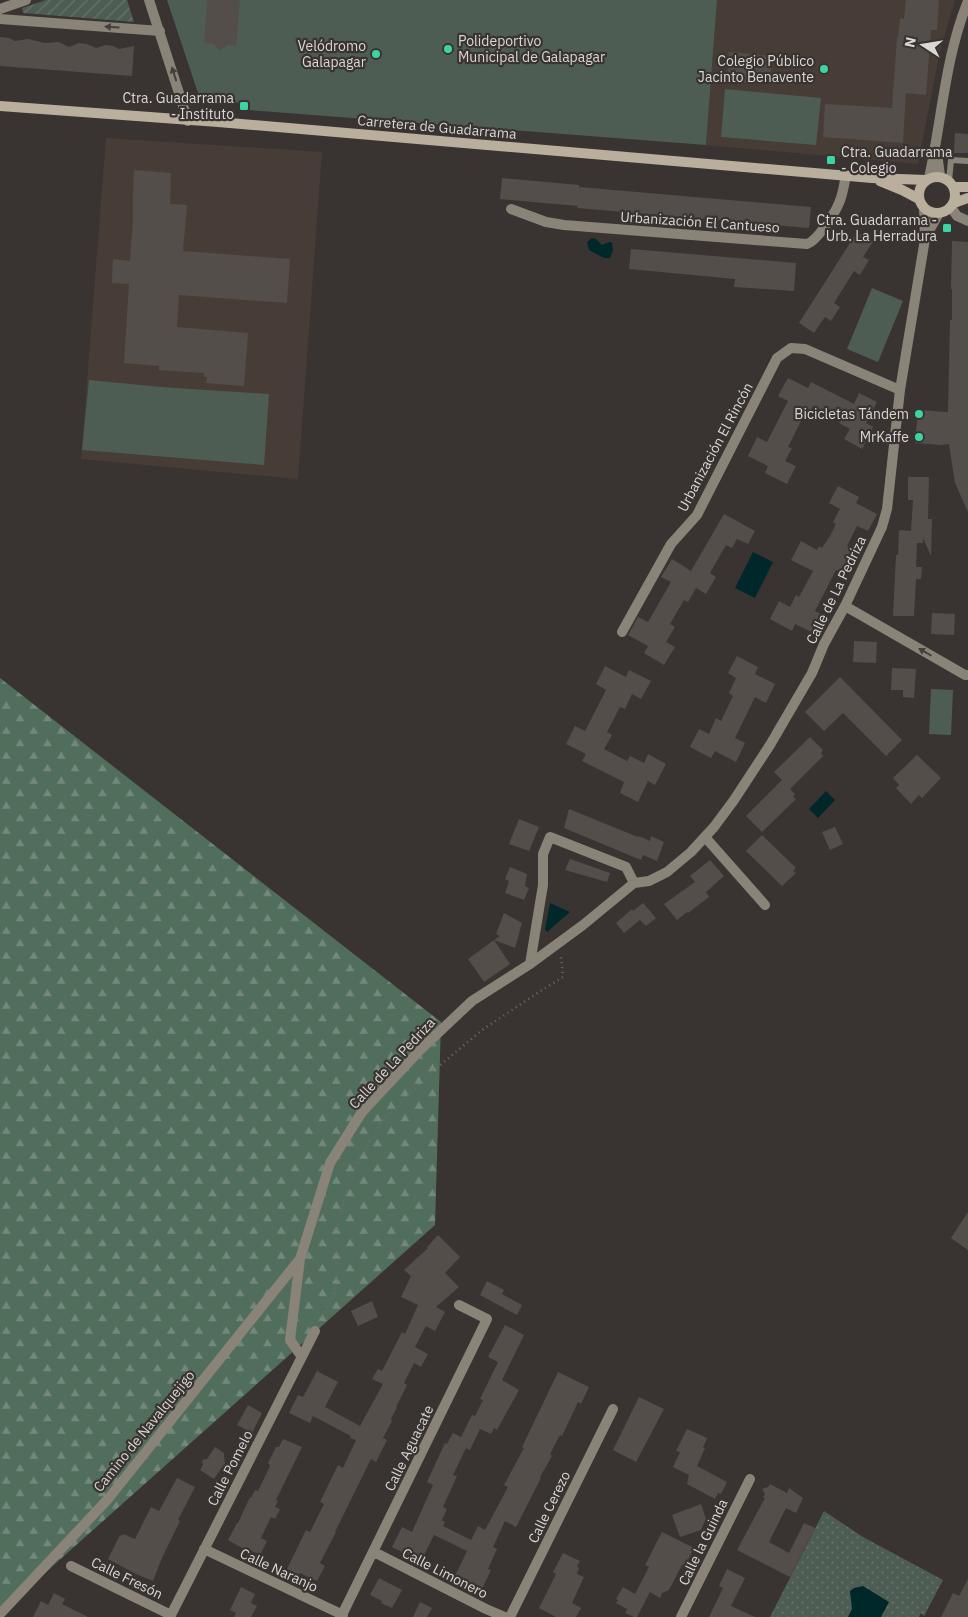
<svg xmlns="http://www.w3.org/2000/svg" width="968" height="1617" font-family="'IBM Plex Sans',sans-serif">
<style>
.built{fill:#473d36}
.grass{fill:url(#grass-dots)}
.forest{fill:url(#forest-firs)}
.park{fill:#4d5d53}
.garden{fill:url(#garden-furrows)}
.water{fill:#002729}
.building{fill:#534e4a}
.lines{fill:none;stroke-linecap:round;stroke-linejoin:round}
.path{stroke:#706b69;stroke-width:2.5;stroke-dasharray:1 4;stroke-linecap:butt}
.lane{stroke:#8a8378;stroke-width:6}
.street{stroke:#8a8378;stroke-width:10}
.secondary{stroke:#baaf9d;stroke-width:10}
.oneway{fill:#45403c}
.poi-dot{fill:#3cd4a3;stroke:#393431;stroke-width:2}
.labels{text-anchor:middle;stroke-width:4.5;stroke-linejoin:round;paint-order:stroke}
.poi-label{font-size:14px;fill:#dad7d5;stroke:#393431;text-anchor:end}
.street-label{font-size:14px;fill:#dad7d5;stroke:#393431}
</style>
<defs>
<pattern id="grass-dots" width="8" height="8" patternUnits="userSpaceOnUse" patternTransform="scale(1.25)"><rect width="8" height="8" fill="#4d5d53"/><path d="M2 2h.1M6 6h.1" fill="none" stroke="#66746b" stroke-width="1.8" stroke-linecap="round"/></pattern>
<pattern id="forest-firs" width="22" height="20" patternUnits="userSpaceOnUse" patternTransform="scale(1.25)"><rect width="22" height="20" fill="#516d5c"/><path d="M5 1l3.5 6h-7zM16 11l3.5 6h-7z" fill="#72887a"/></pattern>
<pattern id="garden-furrows" width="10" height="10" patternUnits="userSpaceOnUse" patternTransform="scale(1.25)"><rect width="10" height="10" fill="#4d5d53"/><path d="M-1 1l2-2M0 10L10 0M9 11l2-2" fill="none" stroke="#66746b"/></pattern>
</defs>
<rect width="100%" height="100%" fill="#393431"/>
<!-- built -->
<path class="built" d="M717 0H955L940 51 918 164 706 145Z
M106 138 322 152 298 479 81 459Z"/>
<!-- grass -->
<path class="grass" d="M824 1511 863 1537 943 1580 924 1616 921 1613 919 1617H770Z"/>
<!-- forest -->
<path class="forest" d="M0 678 441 1022 435 1225 0 1613Z"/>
<!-- park -->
<path class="park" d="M167 0H717L706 145 249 110V104L200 99Z
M725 89 821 98 816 145 721 137Z
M872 288 903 301 878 362 847 349Z
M89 380 161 387 269 394 264 465 82 450Z
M931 689 953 690 951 735 929 734Z"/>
<!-- garden -->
<path class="garden" d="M46 0H127L134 22 23 13 22 8Z"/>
<!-- water -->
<path class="water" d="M592 238 596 239 602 245 609 242 612 243 613 250 610 258H604L589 250 587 242Z
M753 552 773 562 755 598 735 588Z
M826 791 835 800 818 818 809 809Z
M550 903 570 912 547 932 545 929Z
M863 1586 889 1602 881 1617H848L852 1609 850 1591 854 1588Z"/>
<!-- building -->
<path class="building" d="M207 0H240L236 46 227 45 220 51 214 44 204 43Z
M906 0H939L937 30H931L926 95 906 93 903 143 823 137 825 104 892 108 897 37H898L900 18 904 19Z
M0 37 9 38 15 41 28 39 45 43 59 42 69 47 79 43 87 44 96 48 106 45 113 46 119 49 134 46 132 76 0 66Z
M729 52 772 56 770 84 727 81Z
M955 133 968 134V153H954Z
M134 170 171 173 170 204 187 205 183 251 290 259 287 303 179 295 177 327 248 333 244 386 206 383 207 377H204V373L159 370V366L124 363 129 284 112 283V278L113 259 130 261 133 219V194Z
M502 178 579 185V187L811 207 809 228 577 208 578 206 500 199Z
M857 232 873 242 863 257 869 260 860 275 854 271 834 303 840 307 831 321 825 317 814 333 799 323Z
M952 241 968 242V512L955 483 949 444 941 445 915 443 918 410 948 412 950 320H952V289H951Z
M631 249 796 263 794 291 734 287 735 279 629 269Z
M788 378 808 388 811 382 854 404 859 393 877 402 866 423 873 427 862 449 844 439 850 429 839 423 841 420 813 406 808 417 804 415 788 447 792 448 785 461 796 466 787 484 765 473 768 466 748 456 757 437 767 442 788 401 778 396Z
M908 477H929L928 519H932L931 556 923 538V543H917L916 567H922L921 579H916L914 616H893L896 555H898L899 530 911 531 913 500H908Z
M838 486 859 497 856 503 877 514 868 531 857 526 847 546 854 550 842 573 836 570 815 611 825 616 816 634 795 624 792 631 770 619 779 601 790 607 796 595 799 597 813 571 791 560 801 541 817 550 819 546 822 548 830 536 836 524 833 522 840 509 829 503Z
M724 514 755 531 748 544 737 539 732 548 726 545 710 573 716 577 706 594 696 588 688 602 684 600 670 624 675 627 666 642 675 647 664 665 644 653 648 646 628 635 638 617 648 622 671 582 661 577 672 559 691 571Z
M932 613 955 614 954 635 931 634Z
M854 641 877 642 876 663 853 662Z
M737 656 758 667 755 674 775 684 766 703 755 697 735 738 745 743 736 762 715 751 711 758 690 747 699 729 709 734 716 718 721 721 733 696 729 693 736 678 728 673Z
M605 666 626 677 629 670 651 681 641 699 632 694 625 709 620 707 607 732 612 735 604 749 627 761 630 756 644 763 648 754 666 764 655 785 648 781 638 802 620 793 624 782 582 761 586 754 566 744 575 726 585 731 606 690 596 684Z
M892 668 916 669 914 698 903 697V690H891Z
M840 677 902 740 886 756 843 713 824 731 805 712Z
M810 737 823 750 821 753 823 756 790 789 795 794 793 797 796 799 762 832 746 816 782 780 774 772Z
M917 755 941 778 922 798 919 795 911 804 896 788 899 785 893 778Z
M569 809 638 837 639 836 650 841 651 836 664 842 657 861 643 855 641 860 564 828Z
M519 819 539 827 529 851 509 844Z
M835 827 843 844 830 850 822 832Z
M762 835 796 868 793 871 796 873 782 886 746 851Z
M570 859 610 873 607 882 565 870Z
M710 860 724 876 706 892 709 897 688 913 687 912 677 920 664 904 695 882 690 876Z
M510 867 527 874 525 886 529 888 524 900 505 893 509 881 505 879Z
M643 903 656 918 646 926 640 920 624 933 616 923 632 909 633 911Z
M504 913 522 923 515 948 494 940 500 936 496 934Z
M494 940 510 964 484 982 468 959Z
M968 1212V1250L951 1238Z
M438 1235 460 1257 445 1273 459 1287 436 1307 445 1312 435 1331 426 1326 415 1347 428 1354 421 1367 414 1363 404 1383 407 1385 396 1407H397L391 1419 392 1421 383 1438 387 1440 376 1462 371 1459 335 1532H336L320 1563 325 1566 317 1581 300 1573 299 1575 287 1569 306 1530 310 1532 324 1504 320 1502 338 1465 343 1468 356 1440 350 1438 351 1436 313 1416 310 1423 289 1413 298 1395 303 1397 317 1371 338 1382 325 1407 360 1426 383 1384 372 1379 378 1369 382 1371 402 1332 405 1334 418 1305 401 1297 411 1276 404 1270 428 1248 427 1247Z
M487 1281 504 1290 502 1294 522 1305 517 1315 480 1295Z
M372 1301 378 1317 358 1326 351 1311Z
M505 1325 524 1335 502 1380 519 1390 497 1430 494 1428 491 1434 480 1429 470 1450 466 1448 453 1475 457 1476 443 1507 447 1509 442 1520 445 1522 443 1526 471 1540 478 1526 485 1530 508 1487 504 1485 524 1448 522 1447 558 1372 589 1387 581 1404 578 1402 562 1436 560 1435 550 1454 552 1456 540 1477 541 1478 516 1527 505 1521 493 1547 497 1549 488 1569 491 1570 482 1589 455 1576 467 1551 434 1535 421 1561 392 1547 402 1527 412 1532 433 1485 427 1482 445 1443 447 1444 453 1433 461 1437 472 1415 475 1416 483 1400 480 1399 498 1362 488 1357Z
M639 1397 664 1409 636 1462 613 1450Z
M248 1405 262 1413 252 1433 237 1425Z
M687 1429 707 1438 703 1448H705L697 1466 727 1482 721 1494 718 1493 715 1499 687 1484 689 1475 673 1467 680 1452 676 1451Z
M283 1439 302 1447 276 1500 278 1501 275 1507 280 1509 275 1519 271 1517 261 1538 267 1541 260 1555 250 1550 249 1552 228 1540 237 1523H238L250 1497 251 1498 255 1490 258 1491 270 1466 268 1463 276 1447H279Z
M215 1447 224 1453 225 1466 222 1467 214 1479 200 1470 203 1465 202 1460 207 1459Z
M177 1478 195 1487 178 1520 180 1521 162 1558 153 1581 136 1574 108 1559 120 1535 122 1536 123 1534 135 1539 151 1507 159 1511Z
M770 1484 787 1493 789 1488 803 1498 796 1513 786 1508 769 1542 789 1553 804 1523 815 1528 790 1577 737 1550 765 1498 763 1497 765 1494 762 1489 768 1487Z
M701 1504 706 1519 701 1530 680 1537 672 1515Z
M662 1532 694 1548 685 1566 682 1565 669 1590 662 1593 660 1598 650 1592 637 1617H634L625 1613 627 1609 616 1603 618 1600 616 1599 623 1587 635 1594 649 1567 645 1565Z
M563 1553 580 1561 577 1566 579 1568 577 1574 584 1577 572 1603 581 1608 576 1617H556L539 1608 556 1574 553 1572Z
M727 1569 745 1578 731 1606 755 1617H709L723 1588 719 1586Z
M379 1578 402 1590 392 1608 381 1603 382 1601 370 1595Z
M968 1579V1617H941L953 1593 959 1596Z
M241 1587 255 1594 251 1603 257 1606 251 1617H234L236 1613 230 1610Z
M54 1593 65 1599 62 1604 88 1617H33L41 1601 48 1605Z
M420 1602 432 1608 427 1617H413Z"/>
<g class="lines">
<!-- path -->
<path class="path" d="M320 1321 333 1297 336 1279V1230L351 1173 381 1122 431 1073 482 1030 539 992 563 977 561 957"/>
<!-- lane -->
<path class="lane" d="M949 181 951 160 968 161"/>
<!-- street -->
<path class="street" d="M149 0 188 121
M0 9 26 0
M0 19 160 31
M937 153 940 176
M929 178C942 119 945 57 968 1
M951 207 957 216 968 221
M511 209 546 222 564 225 807 244C817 241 835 213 839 203 843 194 844 185 846 175
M925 238 939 213
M845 606 965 675H968
M622 632 671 544 697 515 777 358 791 348 805 349 900 390
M705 837 765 905
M530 964 543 885V854L550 837 626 867 634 883
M302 1357 290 1340 300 1259 330 1163 362 1112 420 1050 472 1001 530 964 583 925 634 883 649 881 667 872 691 852 714 827 734 800 770 745 812 673 824 644 845 606 882 527 887 509 900 390 925 239 924 208
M204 1549 343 1615
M374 1552 486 1609 505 1617
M71 1566 171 1615
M0 1614 108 1499 299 1260
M170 1617 315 1331
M341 1617 487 1319 459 1305
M510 1617 613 1409
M681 1617 750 1479"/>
<!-- secondary -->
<path class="secondary" d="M0 106 218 122 872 178 926 180
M919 195a18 18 0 1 1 36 0a18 18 0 1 1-36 0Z
M880 181 902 190 919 199
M954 187H968
M954 203 968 198"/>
</g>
<!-- one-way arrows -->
<defs><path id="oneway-solid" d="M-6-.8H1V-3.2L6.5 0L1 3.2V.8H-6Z" transform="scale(1.25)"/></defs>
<g class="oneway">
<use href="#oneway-solid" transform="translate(112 27) rotate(-176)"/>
<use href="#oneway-solid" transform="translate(174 74) rotate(-108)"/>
<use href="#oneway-solid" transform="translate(925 652) rotate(-150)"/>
</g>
<!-- markers -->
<g class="poi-dot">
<circle cx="448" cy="49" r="5"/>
<circle cx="376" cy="54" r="5"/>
<circle cx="824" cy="69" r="5"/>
<rect x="239" y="101" width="10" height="10" rx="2.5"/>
<rect x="826" y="155" width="10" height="10" rx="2.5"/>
<rect x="942" y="223" width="10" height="10" rx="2.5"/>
<circle cx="919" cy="414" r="5"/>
<circle cx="919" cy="437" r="5"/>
</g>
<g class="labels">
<!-- poi labels -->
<g class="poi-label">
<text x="458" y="46" text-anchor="start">Polideportivo<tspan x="458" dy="16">Municipal de Galapagar</tspan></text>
<text x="366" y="51">Velódromo<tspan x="366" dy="16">Galapagar</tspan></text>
<text x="814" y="66">Colegio Público<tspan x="814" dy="16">Jacinto Benavente</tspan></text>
<text x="234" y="103">Ctra. Guadarrama<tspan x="234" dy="16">- Instituto</tspan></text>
<text x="841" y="157" text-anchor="start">Ctra. Guadarrama<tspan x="841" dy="16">- Colegio</tspan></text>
<text x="937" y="225">Ctra. Guadarrama -<tspan x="937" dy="16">Urb. La Herradura</tspan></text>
<text x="909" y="419">Bicicletas Tándem</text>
<text x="909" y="442">MrKaffe</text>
</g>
<!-- street labels -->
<g class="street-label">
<text transform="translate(437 127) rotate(5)" y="5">Carretera de Guadarrama</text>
<text transform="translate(700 222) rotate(4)" y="5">Urbanización El Cantueso</text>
<text transform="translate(715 447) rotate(-62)" y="5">Urbanización El Rincón</text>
<text transform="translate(836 590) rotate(-64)" y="5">Calle de La Pedriza</text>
<text transform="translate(392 1063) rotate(-47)" y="5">Calle de La Pedriza</text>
<text transform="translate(144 1431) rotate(-51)" y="5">Camino de Navalquejigo</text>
<text transform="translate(409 1448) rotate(-64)" y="5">Calle Aguacate</text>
<text transform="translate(230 1468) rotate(-63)" y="5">Calle Pomelo</text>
<text transform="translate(549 1507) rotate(-64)" y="5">Calle Cerezo</text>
<text transform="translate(703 1542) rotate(-64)" y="5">Calle la Guinda</text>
<text transform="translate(279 1570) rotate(25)" y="5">Calle Naranjo</text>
<text transform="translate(445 1573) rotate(27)" y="5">Calle Limonero</text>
<text transform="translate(127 1578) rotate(26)" y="5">Calle Fresón</text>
</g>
</g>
<!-- north arrow -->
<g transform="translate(923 45) rotate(282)" stroke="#393431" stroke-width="4" paint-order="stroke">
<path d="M0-4L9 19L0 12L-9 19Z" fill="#dad7d5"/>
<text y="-8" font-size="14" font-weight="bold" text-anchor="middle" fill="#dad7d5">N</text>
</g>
</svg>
